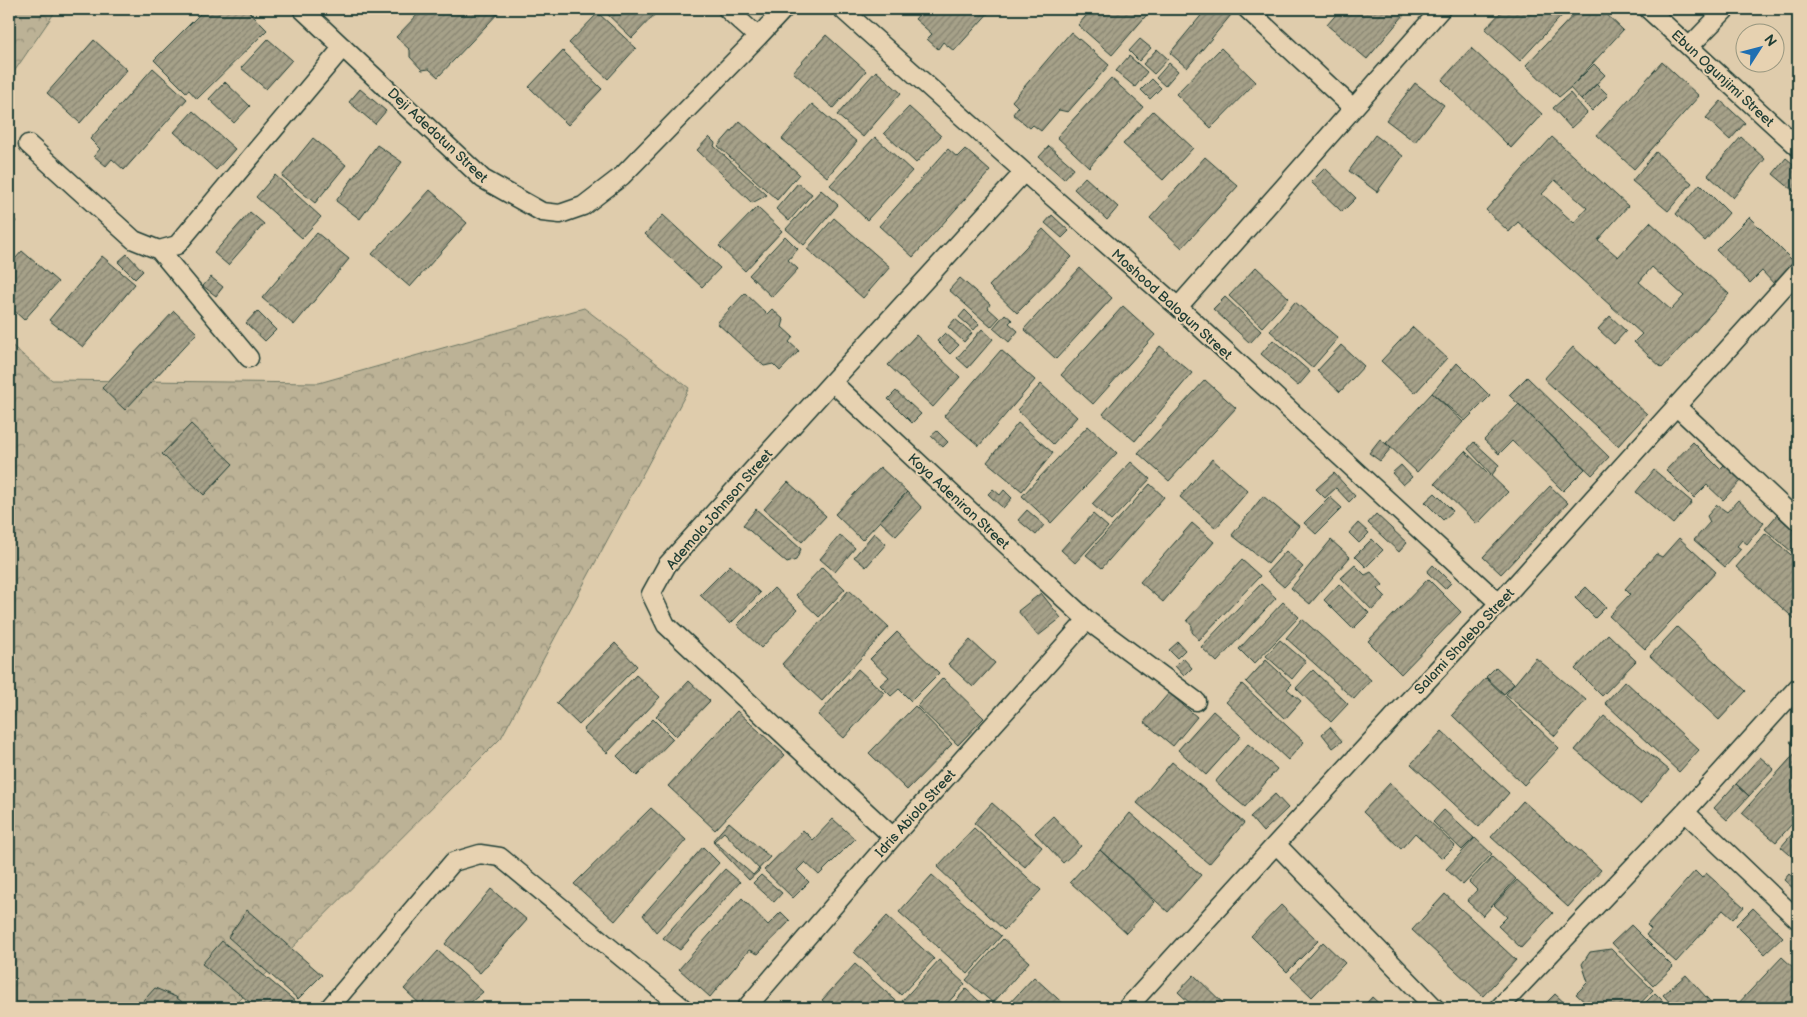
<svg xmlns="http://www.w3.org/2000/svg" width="1807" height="1017" font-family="'Balsamiq Sans',sans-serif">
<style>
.forest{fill:url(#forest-crowns);stroke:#6e7865}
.building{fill:url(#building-hatch);stroke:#1f3d34;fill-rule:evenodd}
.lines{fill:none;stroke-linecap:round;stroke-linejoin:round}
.street-casing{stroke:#1f3d34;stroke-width:21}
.street{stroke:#e7d2b1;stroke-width:18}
.labels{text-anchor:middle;stroke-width:4;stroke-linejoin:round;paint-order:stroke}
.street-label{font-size:14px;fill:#1f3d34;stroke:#e7d2b1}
</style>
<defs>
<pattern id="forest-crowns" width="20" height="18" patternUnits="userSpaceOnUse" patternTransform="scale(1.25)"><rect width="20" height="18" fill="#bcb296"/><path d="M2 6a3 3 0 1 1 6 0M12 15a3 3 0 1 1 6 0" fill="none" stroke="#98927b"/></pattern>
<pattern id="building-hatch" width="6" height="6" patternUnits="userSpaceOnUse" patternTransform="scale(1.25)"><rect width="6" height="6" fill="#a6a189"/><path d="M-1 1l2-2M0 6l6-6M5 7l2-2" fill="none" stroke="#878471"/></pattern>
</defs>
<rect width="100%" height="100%" fill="#dfccac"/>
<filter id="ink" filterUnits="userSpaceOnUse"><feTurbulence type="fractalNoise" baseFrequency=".02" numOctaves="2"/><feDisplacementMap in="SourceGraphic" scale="10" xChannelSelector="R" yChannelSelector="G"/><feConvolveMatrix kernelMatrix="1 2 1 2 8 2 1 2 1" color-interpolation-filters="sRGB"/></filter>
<g filter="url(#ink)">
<!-- forest -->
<path class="forest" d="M9 9H57L9 79Z
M584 308 689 388 501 738 232 1008H9V343L52 380 319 383Z"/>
<!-- building -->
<path class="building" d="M205 9H246L267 30 197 99 189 90 186 92 154 60Z
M423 9H502L438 77 429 69 422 70 410 57V50L396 37Z
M602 9H660L632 38Z
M924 9H992L954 51 943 42 938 49 927 39 932 34 915 19Z
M1092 9H1150L1151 10 1112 55 1078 25Z
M1200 9H1224L1231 15 1187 68 1170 53 1204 12Z
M1341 9H1409L1367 59 1327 25Z
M1504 9H1568L1520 61 1485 29Z
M1579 9H1601L1623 30 1570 88 1559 97 1526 65Z
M598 13 636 48 608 79 569 43Z
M1071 32 1109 65 1068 112 1059 110 1041 131 1033 125 1030 128 1013 114 1018 107 1012 101Z
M826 35 866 71 833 108 793 72Z
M268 39 292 60 266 89 241 68Z
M1140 39 1151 48 1139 61 1129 51Z
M94 40 127 70 80 123 47 93Z
M1221 48 1256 82 1211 128 1176 94Z
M1471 48 1542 114 1511 148 1442 80Z
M1157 49 1168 59 1154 74 1143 64Z
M563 51 602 89 568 125 529 87Z
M1129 56 1147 72 1135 87 1116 71Z
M1662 62 1699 96 1634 169 1597 135Z
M1169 63 1178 71 1165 86 1156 78Z
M1594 64 1605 75 1581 100 1570 88Z
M153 68 187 99 124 170 112 159 106 166 94 156 100 149 90 139Z
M876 71 901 93 863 137 837 115Z
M1111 78 1143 107 1089 167 1057 137Z
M1152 79 1161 88 1150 99 1141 90Z
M225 82 250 106 234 123 209 99Z
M1415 83 1444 105 1415 142 1386 120Z
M1597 84 1608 95 1592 111 1581 100Z
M360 89 386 111 375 124 349 102Z
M1570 93 1587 113 1571 128 1553 108Z
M1721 101 1745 123 1730 140 1706 118Z
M812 104 857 142 827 177 782 139Z
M909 107 941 136 916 163 884 133Z
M193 111 235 149 216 170 174 132Z
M1153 111 1193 148 1163 180 1123 144Z
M740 121 799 174 777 200 718 146Z
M1375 135 1403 156 1377 192 1349 171Z
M709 137 715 143 714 146 767 195 752 203 697 150Z
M875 137 912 171 867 220 830 185Z
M1552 137 1628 206 1598 240 1618 257 1650 222 1729 294 1662 368 1634 342 1642 334 1518 222 1509 232 1486 210ZM1555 180 1587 208 1574 223 1542 194ZM1652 267 1684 296 1671 310 1639 282Z
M1741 137 1765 159 1733 198 1708 175Z
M313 138 346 165 315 203 282 176Z
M377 145 402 162 360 219 336 201Z
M1049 146 1074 168 1064 179 1039 157Z
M948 149 957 157 965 149 990 171 913 257 879 226Z
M1656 152 1692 183 1668 211 1632 181Z
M1205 157 1238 186 1182 248 1150 218Z
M1786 158 1798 168V195L1773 174Z
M1325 168 1356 198 1342 212 1311 182Z
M275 175 321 217 302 238 256 197Z
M1085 177 1118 207 1107 220 1074 189Z
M798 183 812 194 789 221 776 209Z
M1700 184 1729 213 1705 241 1676 214Z
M430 190 467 223 410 287 372 254Z
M821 190 838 205 804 245 786 229Z
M757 207 782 231 745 271 719 246Z
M250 212 264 224 228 265 214 253Z
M9 215 16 221 9 230Z
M663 215 720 268 702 287 645 234Z
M1052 215 1069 231 1062 238 1045 223Z
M1749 217 1797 265 1776 286 1762 271 1750 283 1716 250Z
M834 218 890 267 863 298 807 249Z
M1043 229 1072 257 1017 313 989 286Z
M317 233 349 259 294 325 262 298Z
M785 236 798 249 788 260 798 269 772 297 749 275Z
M22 251 58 282 24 320 9 306V266Z
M127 254 143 271 135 279 118 262Z
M102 256 135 284 83 347 49 320Z
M1256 267 1289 298 1262 327 1229 296Z
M1080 268 1112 298 1056 359 1024 329Z
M211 277 223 287 216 296 203 286Z
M960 278 990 304 988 308 999 318 991 327 949 290Z
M745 293 767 314 772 309 784 320 782 327 793 337 789 342 799 351 780 371 773 364 764 366 717 323Z
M1225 297 1261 331 1250 343 1213 309Z
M1295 302 1338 338 1312 368 1270 331Z
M1123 306 1155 335 1093 404 1061 375Z
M965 310 979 324 974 330 959 317Z
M174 311 197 333 125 410 102 388Z
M257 311 276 330 265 341 246 323Z
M1005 314 1012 320 1009 323 1018 331 1009 342 993 328Z
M1610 316 1626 331 1614 344 1598 329Z
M955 319 972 333 964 342 948 327Z
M1413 327 1447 358 1415 393 1381 361Z
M982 329 993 339 968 368 957 358Z
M945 333 959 345 950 354 937 341Z
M916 335 960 377 933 407 888 365Z
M1273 340 1310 372 1298 386 1261 354Z
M1341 345 1364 366 1340 392 1317 371Z
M1160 346 1192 373 1135 441 1103 414Z
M1573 347 1647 414 1618 446 1544 379Z
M1001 350 1035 380 979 446 944 416Z
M1457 363 1490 396 1465 421 1432 393Z
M1527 377 1609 457 1592 475 1509 395Z
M1205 380 1236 408 1169 481 1138 453Z
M1041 384 1077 417 1053 444 1017 410Z
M896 391 921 414 912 423 888 399Z
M1432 393 1463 422 1417 472 1386 443Z
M1519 404 1585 469 1563 491 1512 441 1499 454 1484 440Z
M1018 423 1053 453 1022 491 987 462Z
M191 424 233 464 204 495 162 454Z
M1088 426 1117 453 1051 523 1022 496Z
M937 431 948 442 943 447 931 436Z
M1380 439 1391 448 1380 461 1369 453Z
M1474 442 1499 465 1492 475 1468 449Z
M1693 442 1720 469 1728 461 1745 477 1723 500 1707 485 1694 498 1666 470Z
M1465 451 1508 492 1477 524 1435 483Z
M1212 459 1248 491 1216 528 1180 497Z
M1131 462 1150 479 1111 521 1092 504Z
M1401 465 1412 477 1403 485 1392 473Z
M880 467 907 492 862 540 835 514Z
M1654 470 1692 502 1673 524 1636 492Z
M1334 473 1355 496 1349 502 1336 488 1325 498 1316 489Z
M788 482 826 516 802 542 764 509Z
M1150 484 1164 497 1102 568 1086 555Z
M1550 486 1568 503 1501 574 1483 557Z
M993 489 1000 495 1004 490 1012 498 1003 508 988 494Z
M907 492 922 508 896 536 880 521Z
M1435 493 1453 511 1443 520 1425 502Z
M1263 496 1299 526 1268 564 1232 535Z
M1330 497 1342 508 1316 534 1304 523Z
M1738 500 1764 523 1747 544 1742 540 1737 546 1741 549 1725 567 1694 540 1710 522 1707 516 1717 505 1727 512Z
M756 509 801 549 796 560 787 563 743 525Z
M1027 510 1044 525 1036 535 1018 520Z
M1093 514 1108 527 1075 563 1061 550Z
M1376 514 1407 543 1399 552 1368 523Z
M1777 515 1798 534V557L1765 529Z
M1192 523 1214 542 1163 602 1140 582Z
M1358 523 1369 533 1359 543 1349 533Z
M874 533 886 544 866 567 854 557Z
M1766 533 1798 561V622L1736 567Z
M840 535 855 548 835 572 820 559Z
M1679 538 1716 572 1645 649 1609 616 1630 594 1625 589 1656 554 1662 557Z
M1372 539 1383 550 1366 567 1355 556Z
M1331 540 1350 557 1310 604 1291 588Z
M1286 551 1303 567 1284 587 1267 572Z
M1242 560 1260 576 1199 640 1192 632V626L1187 620Z
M730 565 760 593 730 624 700 595Z
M1355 565 1365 575 1371 572 1383 585 1378 589 1386 597 1372 610 1341 578Z
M1433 565 1451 583 1445 589 1427 572Z
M822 567 845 589 819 617 796 595Z
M1428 579 1461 612 1401 674 1368 641Z
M1261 584 1276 598 1217 662 1201 647Z
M1339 584 1369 613 1353 629 1324 600Z
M1586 587 1606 607 1595 618 1575 598Z
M774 588 797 610 761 648 737 625Z
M849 590 889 627 822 701 782 664Z
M1041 593 1061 618 1038 636 1018 611Z
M1283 602 1299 617 1254 664 1239 649Z
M1302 619 1371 680 1354 699 1286 638Z
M1677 627 1746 691 1719 720 1650 656Z
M897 632 939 673 911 701 899 689 891 696 880 685 889 677 870 659Z
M1608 634 1636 661 1602 696 1575 669Z
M970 640 995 663 973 687 948 664Z
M1280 640 1306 662 1292 679 1266 656Z
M1178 642 1185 650 1177 658 1169 650Z
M615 643 637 666 579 725 556 703Z
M1183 658 1192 668 1184 676 1175 666Z
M1536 658 1586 700 1555 736 1506 694Z
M1266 660 1292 684 1287 689 1301 701 1285 719 1246 682Z
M1496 667 1514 684 1504 694 1486 677Z
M858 669 884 693 844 738 818 715Z
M1313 670 1348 704 1331 722 1296 688Z
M636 675 660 697 607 753 583 730Z
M943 678 984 718 958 745 917 706Z
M1486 678 1559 748 1524 785 1452 715Z
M689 681 710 701 676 736 656 716Z
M1625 681 1699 750 1679 772 1605 703Z
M1242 684 1304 742 1288 760 1226 702Z
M1169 693 1197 717 1173 746 1144 722Z
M915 706 952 744 907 790 869 753Z
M737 711 785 755 715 830 668 786Z
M1213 711 1241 736 1206 775 1178 750Z
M1604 716 1669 770 1640 804 1575 750Z
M653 719 673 739 637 776 617 756Z
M1330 727 1342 741 1333 748 1322 734Z
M1442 731 1509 793 1479 827 1411 764Z
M1798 732V749L1790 742Z
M1248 744 1277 769 1245 807 1215 782Z
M1797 751 1798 817 1776 842 1742 813Z
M1760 757 1774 769 1749 796 1736 784Z
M1172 762 1244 823 1209 864 1137 803Z
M1390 783 1455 846 1442 859 1415 833 1401 849 1363 812Z
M1736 784 1749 796 1727 820 1714 808Z
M1275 794 1288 808 1263 832 1250 817Z
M1523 801 1601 870 1568 907 1491 837Z
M992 803 1042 847 1025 867 974 823Z
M651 808 686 840 615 921 574 884Z
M1444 810 1474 838 1462 850 1433 822Z
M1130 813 1201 875 1168 912 1100 850Z
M1053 816 1081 846 1063 863 1035 833Z
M833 819 855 839 819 875 805 862 797 870 809 882 793 898 764 870 803 830 813 840Z
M729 822 770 857 753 875 713 840Z
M1798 827V862L1781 847Z
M974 828 1041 890 1004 930 937 867Z
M724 832 760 870 749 880 713 842Z
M1475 838 1492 854 1463 885 1446 869Z
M703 847 719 863 656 932 643 915Z
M1100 850 1155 902 1126 933 1070 882Z
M1492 857 1516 879 1483 916 1467 901 1477 890 1469 882Z
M725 869 740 882 680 950 663 938Z
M1695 871 1702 878 1706 873 1744 907 1733 919 1723 910 1676 962 1646 935 1651 929 1647 925Z
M1789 874 1798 882V886L1795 890 1784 880Z
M761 875 782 893 774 902 753 883Z
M932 875 1001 936 968 974 899 912Z
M1517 880 1553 913 1521 948 1498 926 1507 917 1494 905Z
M491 889 527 920 480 973 445 944Z
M1445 894 1516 960 1483 996 1412 930Z
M742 898 768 925 781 912 790 921 758 954 749 950 710 997 679 969Z
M1281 905 1318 941 1287 972 1251 936Z
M1753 908 1783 937 1765 954 1736 925Z
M247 910 322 975 298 999 228 937Z
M887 916 934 959 901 995 854 952Z
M1631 925 1673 967 1653 986 1612 943Z
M1003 939 1029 962 993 1003 966 980Z
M222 941 296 1002 290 1008H257L202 964Z
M1323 942 1345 963 1312 997 1291 977Z
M1611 949 1653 990 1636 1008H1591L1576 994 1588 982 1582 964 1590 952Z
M438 951 483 992 464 1008H424L404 989Z
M1782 957 1798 972V1008H1734Z
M939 960 965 984 943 1008H910L902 1001Z
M855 964 904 1008H830L822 1000Z
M1194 975 1228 1008H1195L1178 992Z
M1686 975 1716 1008H1675L1663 995Z
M1034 977 1068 1008H1005Z
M155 988 176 997 189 1008H137Z
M966 989 987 1008H949Z
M1655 993 1670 1008H1640Z
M1555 994 1570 1008H1541Z
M1372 997 1384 1008H1362Z"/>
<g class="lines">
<defs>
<path id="street" d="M302 9 483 179 542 212 560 214 583 206 622 176 758 37 784 9
M727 9 758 37
M842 9 1024 172 1178 307 1499 603
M1247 9 1353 108
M1648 9 1798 147
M1690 46 1726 9
M28 144 134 240 159 250 177 245 343 47
M159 250 249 358
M1178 307 1441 9
M832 382 1087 620 1196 701
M1676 406 1798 521
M1685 812 1798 920
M893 837 666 625 651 594 667 565 832 382 1024 172
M1276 844 1435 1008
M329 1008 453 862 480 854 500 857 683 1008
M746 1008 893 837 1087 620
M1127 1008 1276 844 1499 603 1798 271
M1499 1008 1685 812 1798 687"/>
</defs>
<!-- street casing -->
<use href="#street" class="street-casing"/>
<!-- street -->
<use href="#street" class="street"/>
</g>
</g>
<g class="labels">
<!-- street labels -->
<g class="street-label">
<text transform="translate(1723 78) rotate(43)" y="5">Ebun Ogunjimi Street</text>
<text transform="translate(438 135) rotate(43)" y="5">Deji Adedotun Street</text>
<text transform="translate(1172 304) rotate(42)" y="5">Moshood Balogun Street</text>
<text transform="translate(959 501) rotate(43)" y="5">Koya Adeniran Street</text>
<text transform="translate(719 509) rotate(-49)" y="5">Ademola Johnson Street</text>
<text transform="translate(1464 641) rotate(-47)" y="5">Salami Sholebo Street</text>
<text transform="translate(915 813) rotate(-48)" y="5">Idris Abiola Street</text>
</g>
</g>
<!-- margin -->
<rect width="1807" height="1017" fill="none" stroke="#e7d2b1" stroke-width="30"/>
<rect x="15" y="15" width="1777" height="987" fill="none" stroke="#1f3d34" stroke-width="2" filter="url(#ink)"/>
<!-- north arrow -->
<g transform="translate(1760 48) rotate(54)"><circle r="24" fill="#e7d2b1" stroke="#97967f"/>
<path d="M0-4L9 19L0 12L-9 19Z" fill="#1f6fb2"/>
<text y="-8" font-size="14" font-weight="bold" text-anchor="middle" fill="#1f3d34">N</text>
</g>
</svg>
